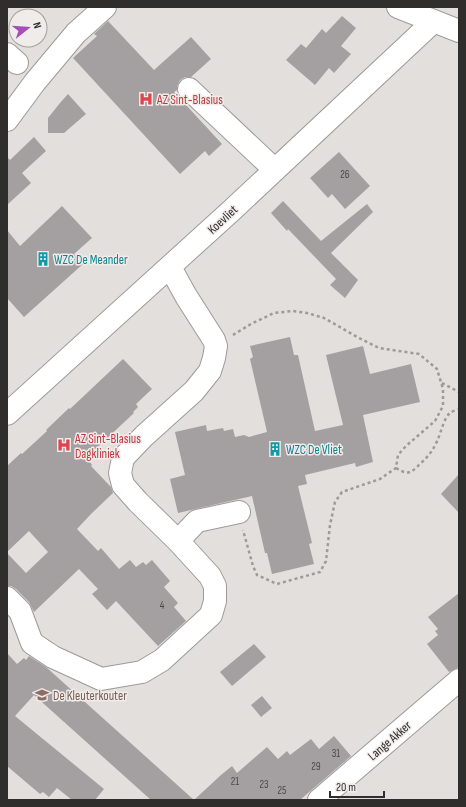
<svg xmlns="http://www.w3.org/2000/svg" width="466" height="807" font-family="'Sofia Sans Condensed',sans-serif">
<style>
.building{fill:#a4a0a1}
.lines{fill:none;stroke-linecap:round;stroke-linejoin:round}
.minor-casing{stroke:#9e9a98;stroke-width:24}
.path{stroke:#9d9a98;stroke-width:2.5;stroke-dasharray:3 3;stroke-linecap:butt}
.minor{stroke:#fff;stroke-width:22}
.labels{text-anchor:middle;stroke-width:3;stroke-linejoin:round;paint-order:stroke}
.number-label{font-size:11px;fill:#4d4a4a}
.health-label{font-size:13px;fill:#be3a42;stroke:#f0ecea;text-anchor:start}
.street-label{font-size:13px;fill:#302e2d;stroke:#f0ecea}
.culture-label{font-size:13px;fill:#0d838f;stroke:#f0ecea;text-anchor:start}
.education-label{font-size:13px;fill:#785e54;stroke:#f0ecea;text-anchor:start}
</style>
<rect width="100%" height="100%" fill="#e3dfdd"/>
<!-- building -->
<path class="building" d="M342 16 356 28 341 46 351 54 334 73 329 68 315 85 286 60 301 44 306 48 322 29 326 33Z
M108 21 154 70 191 37 211 59 191 77H185L180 80 177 86V90L174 92 222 144 209 156 205 151 180 174 73 58 97 36 94 34Z
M68 94 86 114 64 133H48V118L60 103Z
M34 137 46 151 22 173 31 183 7 205V157L10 160Z
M339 152 370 186 345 209 332 194 328 198 310 178Z
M283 201 321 241 367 204 373 212 331 253 358 280 345 298 330 285 336 279 288 229 287 231 271 213Z
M62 206 92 238 74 254 83 264 24 317 7 298V230L20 246Z
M290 337 294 355H298L315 431 343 425 326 355 363 346 370 374 411 364 420 402 363 415 373 462 356 467 355 463 305 475 307 484 298 486 312 543 309 544 314 564 272 574 267 553H265L252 496 178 513 170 479 185 475 175 432 206 425 207 431 223 428 224 431 233 429 235 437 244 435 249 437 267 432 250 359 253 357 250 346Z
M123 359 152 389 136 404 138 407 133 412 134 413 88 456 92 460 90 462 92 465 91 466 111 487 113 493 91 514 77 529 98 551 101 548 119 569 130 560 136 567 143 562 146 565 152 560 170 581 164 587 178 603 174 607 186 621 158 646 116 601 107 610 92 594 98 589 79 569 34 612 29 602 16 589 11 586H7V553L26 573 48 552 29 531 7 552V466L21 453 22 454 47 431 46 430 69 408 70 409Z
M459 474V513L441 494Z
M459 593V667L449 672 427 644 438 635 435 631 438 629 428 617Z
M254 644 266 657 232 686 220 672Z
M7 653 17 664 24 658 26 660 29 656 46 667 194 800 221 775 232 766 237 773 267 747 278 759 287 751 290 755 311 739 319 749 334 736 351 756 300 800H151L34 695 15 716 104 789 95 800H72L57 788 49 797 43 792 40 794 7 766Z
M262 696 272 708 261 717 251 705Z"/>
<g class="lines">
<defs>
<path id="minor" d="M398 7 459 31
M7 54 17 63
M189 89 275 170
M7 120 35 82 76 33 105 7
M7 414 231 211 434 21
M178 541 197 521 239 512
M7 598 20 611 32 643 53 657 101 679 142 672 162 660 211 615 215 601V586L210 576 178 541 138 502 123 485 120 473 123 458 144 436 194 391 210 371 214 358 216 346 214 340 186 296 170 267
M319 800 459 680"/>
</defs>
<!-- minor casing -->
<use href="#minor" class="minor-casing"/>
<!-- path -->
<path class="path" d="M233 335 251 324 274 313 293 311 307 313 324 318 359 338 379 348 419 354 437 369 443 389V406L435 421 406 446 398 455 396 468 380 479 342 492 335 502 330 525 326 561 320 572 277 584 257 575 253 566 243 530
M442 383 459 392
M396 468C408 475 410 474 420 464 428 457 434 449 438 439 441 432 444 418 450 413 452 411 457 410 459 409"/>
<!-- minor -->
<use href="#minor" class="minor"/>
</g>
<!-- icons -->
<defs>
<symbol id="hospital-bare" viewBox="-9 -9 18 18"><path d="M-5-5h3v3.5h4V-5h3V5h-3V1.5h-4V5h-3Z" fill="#e0444e" stroke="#f0ecea" stroke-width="2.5" paint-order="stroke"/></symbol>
<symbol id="building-bare" viewBox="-9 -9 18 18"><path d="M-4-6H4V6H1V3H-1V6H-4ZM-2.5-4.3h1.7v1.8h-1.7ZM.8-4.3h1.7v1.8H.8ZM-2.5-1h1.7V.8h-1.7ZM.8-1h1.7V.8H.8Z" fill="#0f9aa8" stroke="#f0ecea" stroke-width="2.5" paint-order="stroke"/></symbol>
<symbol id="school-bare" viewBox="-9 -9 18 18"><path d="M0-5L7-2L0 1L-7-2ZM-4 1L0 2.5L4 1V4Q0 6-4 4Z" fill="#8d6e63" stroke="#f0ecea" stroke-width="2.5" paint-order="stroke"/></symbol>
</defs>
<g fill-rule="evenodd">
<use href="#hospital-bare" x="136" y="89" width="20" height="20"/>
<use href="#building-bare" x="33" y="249" width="20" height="20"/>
<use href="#hospital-bare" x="54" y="435" width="20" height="20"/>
<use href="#building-bare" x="265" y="439" width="20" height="20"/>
<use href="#school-bare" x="32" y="685" width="20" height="20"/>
</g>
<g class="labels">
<!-- number labels -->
<g class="number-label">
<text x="345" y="178">26</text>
<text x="162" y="609">4</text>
<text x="336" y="757">31</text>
<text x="316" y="770">29</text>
<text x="235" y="785">21</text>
<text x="264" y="788">23</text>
<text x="282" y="794">25</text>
</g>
<!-- health labels -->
<g class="health-label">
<text x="157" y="104">AZ Sint-Blasius</text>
<text x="75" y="443">AZ Sint-Blasius<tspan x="75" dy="15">Dagkliniek</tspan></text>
</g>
<!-- street labels -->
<g class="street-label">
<text transform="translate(222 219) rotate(-43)" y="5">Koevliet</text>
<text transform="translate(389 740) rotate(-41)" y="5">Lange Akker</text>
</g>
<!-- culture labels -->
<g class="culture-label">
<text x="54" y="264">WZC De Meander</text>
<text x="286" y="454">WZC De Vliet</text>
</g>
<!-- education labels -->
<g class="education-label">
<text x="53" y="700">De Kleuterkouter</text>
</g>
</g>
<!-- border -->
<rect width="466" height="807" fill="none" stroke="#302e2d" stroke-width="16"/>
<!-- north arrow -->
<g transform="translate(28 28) rotate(73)"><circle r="19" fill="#f0ecea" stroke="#a3a09e"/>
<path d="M0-3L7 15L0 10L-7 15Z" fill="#a54db9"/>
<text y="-6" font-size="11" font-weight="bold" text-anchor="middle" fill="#302e2d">N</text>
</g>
<!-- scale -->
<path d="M330 791v6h54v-6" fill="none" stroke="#302e2d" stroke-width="2"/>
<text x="336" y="791" font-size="12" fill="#302e2d" stroke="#f0ecea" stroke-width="3" paint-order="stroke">20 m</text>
</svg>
